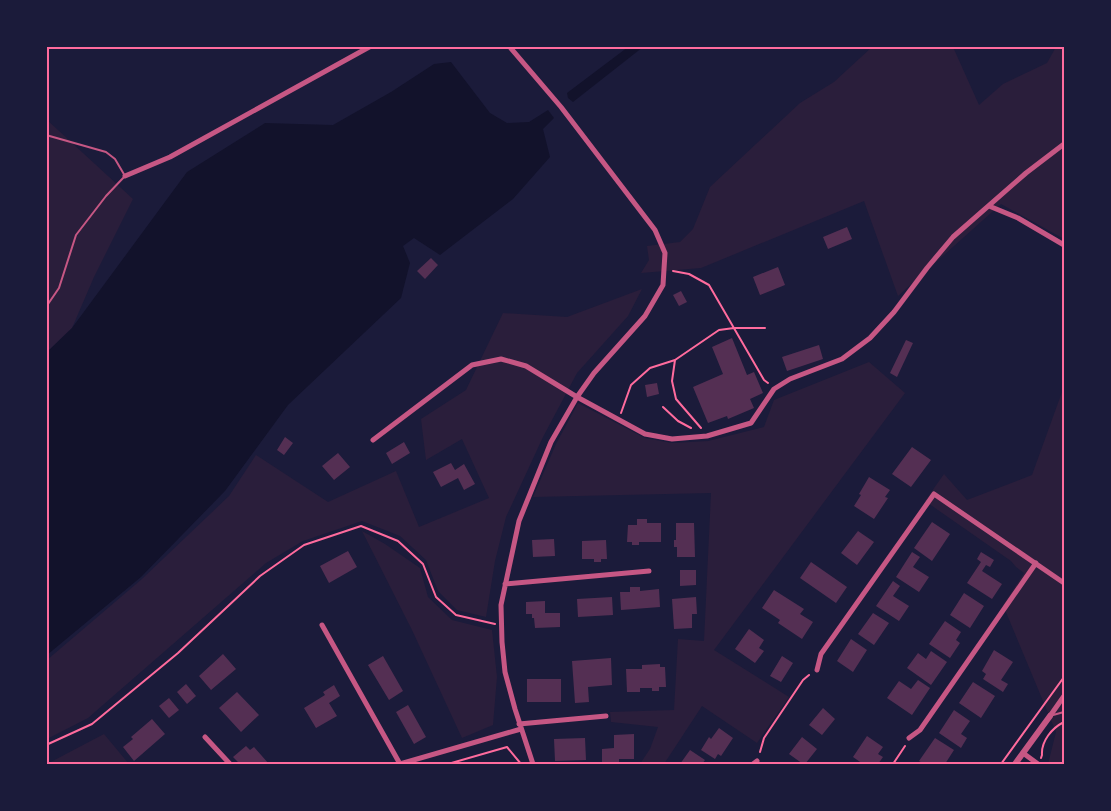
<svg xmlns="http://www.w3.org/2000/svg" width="1111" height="811" font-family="'Archivo Narrow',sans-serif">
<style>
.green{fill:#2a1e3b}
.water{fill:#12122b}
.building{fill:#542f53}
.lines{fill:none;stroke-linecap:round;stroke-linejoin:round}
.path{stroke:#ff6b9d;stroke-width:2}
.service{stroke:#c65784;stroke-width:2}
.minor{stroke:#c65784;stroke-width:5}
.tertiary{stroke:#c65784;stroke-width:6}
.neatline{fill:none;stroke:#ff6b9d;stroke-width:2}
</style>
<rect width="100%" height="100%" fill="#1b1b3a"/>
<!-- green -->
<path class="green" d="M872 47H953L979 105 1003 84 1047 63 1056 47H1064V239L1001 204 898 296 864 201 701 268 641 273 649 260 647 246 680 242 693 229 710 187 800 103 834 82Z
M46 119 133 199 94 277 72 328 47 352Z
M642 289 628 316 577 373 543 437 506 517 495 561 486 617 457 610 438 591 426 560 400 536 362 521 303 541 266 563 88 718 47 739V660L142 579 229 496 256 455 328 502 396 471 419 527 489 498 462 439 426 460 421 419 466 390 503 313 567 317Z
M869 362 905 393 714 650 789 697 757 743 702 706 664 764H640L650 749 658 727 611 722 610 712 674 710 678 639 704 641 711 493 533 497 556 444 578 403 645 438 672 443 708 441 764 427 774 400Z
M1064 373V764H1048L1056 732 1003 605 1024 573 1016 567 1011 561 925 501 944 474 967 500 1032 475 1062 392Z
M362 531 385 544 420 568 428 597 452 620 492 630 497 677 493 725 462 738 412 630Z
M104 734 129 764H47Z"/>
<!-- water -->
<path class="water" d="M628 47H643L573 102 568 98 567 93Z
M451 62 490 113 507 123 529 122 548 110 554 118 543 129 550 157 513 199 440 255 414 238 403 246 410 263 401 298 288 405 225 491 141 577 47 655V352L72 328 187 172 265 123 333 125 391 92 434 64Z"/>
<!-- building -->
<path class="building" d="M847 227 852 239 828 249 823 237Z
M431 258 438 265 425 279 417 271Z
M778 267 785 285 760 295 753 277Z
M681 291 687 302 679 306 673 295Z
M732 338 747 375 754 372 763 393 750 399 754 408 728 419 727 416 708 423 693 387 723 374 712 347Z
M906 340 913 343 897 377 890 373Z
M819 345 823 359 787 371 782 357Z
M657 383 659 394 647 397 645 385Z
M285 437 293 443 284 455 277 450Z
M404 442 410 453 392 464 386 453Z
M912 447 931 460 911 487 892 474Z
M338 453 350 467 334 480 322 466Z
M451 463 455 470 464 464 475 484 464 490 458 478 441 487 433 472Z
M869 477 890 490 885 497 888 498 874 519 854 506 861 495 859 494Z
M637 519H647V523H661V542H639V545H632V542H627L628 525H637Z
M932 522 950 534 932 561 914 548Z
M676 523H694L695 557H677V547H674V540H676Z
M858 531 874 542 857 565 841 553Z
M554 539 555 556 533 557 532 540Z
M606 540 607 559H601V562H594V559H582V541Z
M348 551 357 567 329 583 320 566Z
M912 552 920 557 913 567 929 577 919 592 896 577Z
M981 552 994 560 990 567 986 565 982 571 1002 584 992 599 967 583 981 562 977 559Z
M811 562 847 587 836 603 800 578Z
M680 570H696V585L680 586Z
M893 581 900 586 893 596 909 606 899 621 876 606Z
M630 587H640V591L659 589 660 607 621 610 620 592H630Z
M774 590 804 609 800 614 813 622 802 639 778 623 780 620 762 608Z
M964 593 984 606 970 628 950 615Z
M612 597 613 615 578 617 577 599Z
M696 597 697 614H692V628L674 629 672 599Z
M545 601V613H560V627L535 628 534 618H532V614H526V602Z
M873 613 889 623 874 645 858 634Z
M945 621 961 632 956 640 960 643 950 658 929 644Z
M749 629 764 640 759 648 764 651 755 663 735 649Z
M851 639 867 650 853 672 837 661Z
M994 650 1013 662 1001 680 1008 684 1003 692 983 679 986 674 982 671Z
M931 651 947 662 931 685 907 668 918 653 926 659Z
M223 654 236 669 211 690 199 676Z
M383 656 403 691 389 700 368 665Z
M782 656 793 663 781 682 770 676Z
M611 658 612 685 588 687 589 702 575 703 572 661Z
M660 664V667H665L666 687H659V691H652V688H640V692H627L626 669H642V665Z
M527 679H561V702H527Z
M918 680 930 688 912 715 887 698 899 681 911 689Z
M973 682 995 696 981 718 959 703Z
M186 684 196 696 187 704 177 692Z
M334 685 340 696 329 703 337 716 316 728 304 708 325 695 323 692Z
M237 692 259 715 241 732 219 708Z
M169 698 179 710 169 718 159 706Z
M408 705 426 737 414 744 396 712Z
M823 708 835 719 822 735 809 725Z
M954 710 970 721 961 734 967 738 961 748 939 733Z
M152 719 165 734 134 761 123 747 133 739 131 737Z
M719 728 733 738 721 756 718 754 715 759 701 750 709 737 711 739Z
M634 734V759H619V764H602V749L614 748V735Z
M867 736 883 747 878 754 883 757 878 764H863L853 757Z
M802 737 817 749 805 764H803L789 754Z
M585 738 586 760 555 761 554 739Z
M935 738 954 750 945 764H924L919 761Z
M246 746 250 750 254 747 269 764H240L233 757Z
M690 750 705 760 702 764H680Z"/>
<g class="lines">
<!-- path -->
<path class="path" d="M673 271 689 274 709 285 764 380 768 383
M663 407 678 421 691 428
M621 413 631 385 650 368 675 360
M701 428 676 399 672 381 675 360 719 330 734 328H765
M46 745 92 724 178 653 260 576 304 545 361 526 398 541 423 564 436 597 456 615 495 624
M760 752 764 738 803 680 809 675
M1041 758 1042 755C1041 741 1052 728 1064 722
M448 764 507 747 521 764
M893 764 905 746
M1001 764 1064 677"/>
<!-- service -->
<path class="service" d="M46 135 106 152 115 159 125 176 106 196 76 235 59 288 46 307
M1053 715 1064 712"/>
<!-- minor -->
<path class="minor" d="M509 46 561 107 655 230 665 253 663 285 645 316 594 373 577 397 551 442 519 521 501 605 502 642 505 672 515 709 533 764
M125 176 170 157 371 46
M989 206 1018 218 1064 245
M373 440 472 365 501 359 526 366 577 397 645 434 672 439 707 436 751 423 774 389 790 379 842 359 870 338 894 312 927 268 953 237 1026 173 1064 144
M505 584 649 571
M322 625 400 764
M817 670 821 654 934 494 1064 583
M1050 716 1064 696
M519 724 606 716
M205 737 230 764
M909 738 920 730 1036 563
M1023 753 1038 764
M400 764 521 729
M753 764 757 761"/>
<!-- tertiary -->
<path class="tertiary" d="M1015 764 1050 716"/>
</g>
<!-- border -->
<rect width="1111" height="811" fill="none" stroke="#1b1b3a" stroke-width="96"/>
<rect x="48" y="48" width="1015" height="715" class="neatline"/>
</svg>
